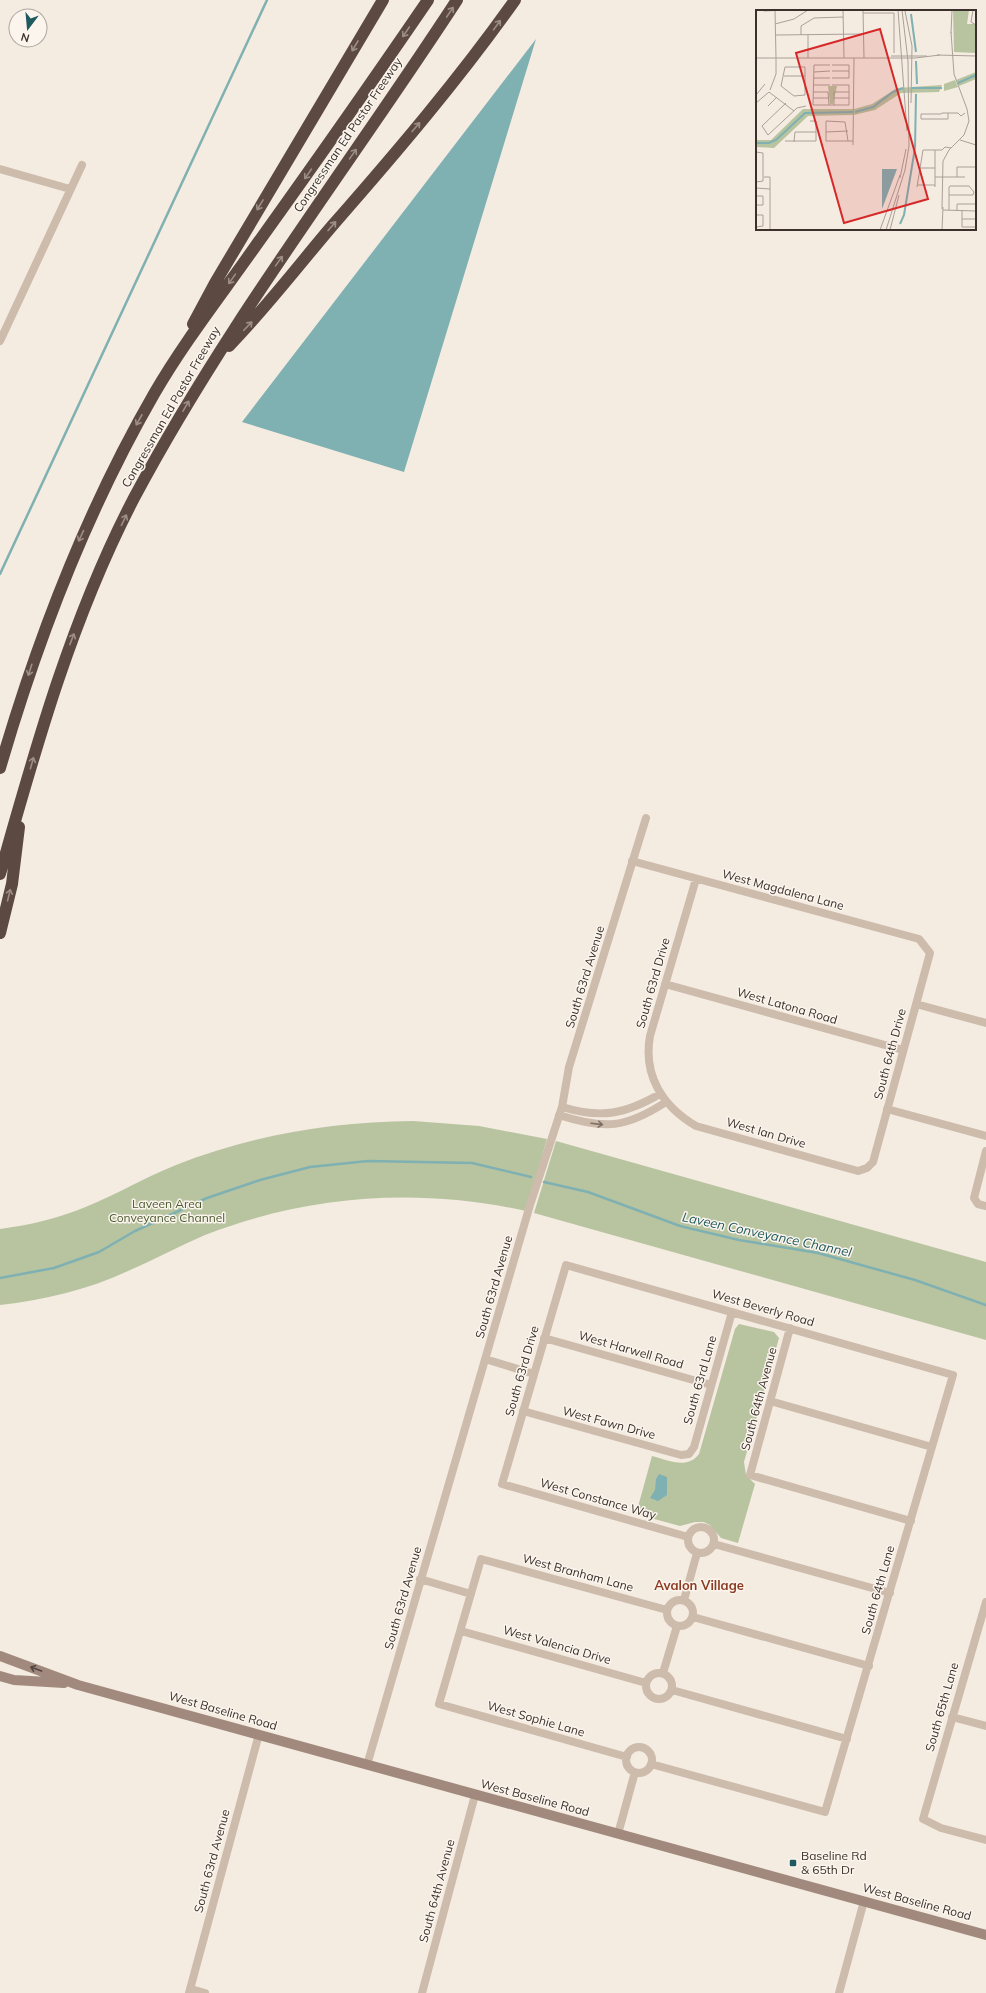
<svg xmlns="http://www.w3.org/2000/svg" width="986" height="1993" font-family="Mulish,sans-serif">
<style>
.green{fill:#b8c4a0}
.water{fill:#7fb0b2}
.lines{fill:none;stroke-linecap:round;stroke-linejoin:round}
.stream{stroke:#7fb0b2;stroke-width:2.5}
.minor{stroke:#cdbbac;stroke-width:8}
.secondary{stroke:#a18a7d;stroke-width:10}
.motorway{stroke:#5c4a42;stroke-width:12}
.oneway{stroke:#9c8e87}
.oneway2{stroke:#7d6f65}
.oneway3{stroke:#544640}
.poi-dot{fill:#1f5a5e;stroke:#fbf5ee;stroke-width:1.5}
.labels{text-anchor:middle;stroke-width:3;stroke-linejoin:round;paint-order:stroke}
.street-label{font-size:12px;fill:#3b302b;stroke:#fbf5ee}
.park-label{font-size:12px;fill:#4a5a2e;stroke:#fbf5ee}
.poi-label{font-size:12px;fill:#3b302b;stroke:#fbf5ee;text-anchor:start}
.water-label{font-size:13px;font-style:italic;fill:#1f5a5e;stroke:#fbf5ee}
.neighbourhood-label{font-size:13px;font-weight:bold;fill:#8c3b22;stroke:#fbf5ee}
.inset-river{fill:none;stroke:#7fb0b2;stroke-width:2}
.inset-road{fill:none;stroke:#aaa098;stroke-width:1}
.view{fill:#d62828;fill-opacity:0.15;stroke:#d62828;stroke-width:2}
.inset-edge{fill:none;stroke:#3b302b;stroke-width:2}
</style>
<rect width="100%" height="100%" fill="#f4ebe1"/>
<!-- green -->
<path class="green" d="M413 1121 479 1126 547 1139 526 1211C417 1187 308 1195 205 1235 179 1246 154 1260 128 1271 87 1290 44 1300 0 1305V1229C30 1225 60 1218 88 1206 117 1194 146 1177 176 1165 252 1135 331 1122 413 1121Z
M556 1141 986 1262V1340L534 1213Z
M739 1324 774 1332 779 1338 744 1462 746 1475 755 1484 738 1543 721 1538 710 1525 704 1522H695L680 1526 636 1514 652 1456C668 1460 687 1470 699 1454L735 1329Z"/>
<!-- water -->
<path class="water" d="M536 39 404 472 242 422Z
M659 1474 667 1477V1495L658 1501 650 1498 655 1490 656 1479Z"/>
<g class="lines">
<!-- stream -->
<path class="stream" d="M0 574 267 0
M544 1182 588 1192 680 1226 739 1240 818 1253 915 1280 986 1305
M0 1278 54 1268 99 1252 135 1231 207 1198 260 1180 310 1167 368 1161 472 1163 531 1177"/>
<!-- minor -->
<path class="minor" d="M0 169 70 189
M0 341 82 165
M632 861 919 939 930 953 873 1162 867 1168 858 1171 696 1126C662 1106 643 1075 650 1036L696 879
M665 984 903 1050
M916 1004 986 1023
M562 1107C602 1119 625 1114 660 1094
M887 1109 986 1136
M559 1115C605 1130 626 1128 666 1102
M986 1151 974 1198 978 1204 986 1206
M790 1328 750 1475 911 1521
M544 1338 711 1385
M485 1359 534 1374
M770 1401 932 1447
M523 1411 681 1455 689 1454 694 1447 732 1312
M688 1540a13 13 0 1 1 26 0a13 13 0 1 1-26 0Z
M714 1544 890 1593
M420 1579 471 1594
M667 1613a13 13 0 1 1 26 0a13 13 0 1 1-26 0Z
M684 1600 697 1553
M986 1602 923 1819 941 1828 986 1840
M693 1617 869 1666
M461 1631 646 1683
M646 1686a13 13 0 1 1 26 0a13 13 0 1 1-26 0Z
M663 1673 677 1626
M672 1690 847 1739
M952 1717 986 1726
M626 1760a13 13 0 1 1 26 0a13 13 0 1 1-26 0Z
M627 1757 439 1704 481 1559 667 1610
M651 1764 825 1812 953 1375 566 1265 502 1484 688 1537
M367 1765 530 1205 562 1107 569 1067 646 818
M618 1834 635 1772
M191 1989 205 1993
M189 1993 259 1734
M422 1993 475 1795
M839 1993 864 1901"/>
<!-- secondary -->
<path class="secondary" d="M0 1656 78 1685 986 1935
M0 1676 14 1680 64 1683"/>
<!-- motorway -->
<path class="motorway" d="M193 324 215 283 383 0
M229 346C266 308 298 266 332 226 396 153 459 79 515 0
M0 768C38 637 86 512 154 394 184 342 222 294 257 244 315 163 372 82 428 0
M0 874C36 746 72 617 134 498 227 323 349 166 457 0
M0 933 12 884 19 827"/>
</g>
<!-- one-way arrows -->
<defs><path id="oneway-shaft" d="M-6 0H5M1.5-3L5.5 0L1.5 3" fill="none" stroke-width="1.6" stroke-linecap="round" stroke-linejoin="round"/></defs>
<g class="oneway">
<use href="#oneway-shaft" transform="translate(450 12) rotate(-56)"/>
<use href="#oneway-shaft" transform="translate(497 25) rotate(-54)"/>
<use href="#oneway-shaft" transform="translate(406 32) rotate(124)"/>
<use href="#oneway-shaft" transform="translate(355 46) rotate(121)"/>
<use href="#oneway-shaft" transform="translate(416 127) rotate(-50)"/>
<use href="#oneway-shaft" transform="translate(353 154) rotate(-55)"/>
<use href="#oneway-shaft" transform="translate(308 174) rotate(125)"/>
<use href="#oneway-shaft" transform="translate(260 205) rotate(121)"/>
<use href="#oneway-shaft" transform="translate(332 226) rotate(-49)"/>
<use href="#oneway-shaft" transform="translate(279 261) rotate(-55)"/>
<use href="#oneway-shaft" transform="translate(232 279) rotate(125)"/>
<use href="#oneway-shaft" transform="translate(248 326) rotate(-46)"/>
<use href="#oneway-shaft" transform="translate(186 406) rotate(-60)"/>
<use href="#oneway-shaft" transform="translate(139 420) rotate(119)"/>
<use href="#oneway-shaft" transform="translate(124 520) rotate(-64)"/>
<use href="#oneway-shaft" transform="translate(81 536) rotate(115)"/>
<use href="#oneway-shaft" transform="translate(72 639) rotate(-69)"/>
<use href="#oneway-shaft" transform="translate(30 670) rotate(108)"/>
<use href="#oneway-shaft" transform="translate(32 763) rotate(-74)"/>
<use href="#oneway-shaft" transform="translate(9 895) rotate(-76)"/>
</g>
<use class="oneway2" href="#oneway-shaft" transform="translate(597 1124) rotate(7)"/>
<use class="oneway3" href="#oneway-shaft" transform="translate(36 1669) rotate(-160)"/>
<!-- markers -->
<rect class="poi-dot" x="789" y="1859" width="8" height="8" rx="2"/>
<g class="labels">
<!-- street labels -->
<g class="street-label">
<text transform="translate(348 135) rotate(-56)" y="4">Congressman Ed Pastor Freeway</text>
<text transform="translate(171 407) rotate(-60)" y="4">Congressman Ed Pastor Freeway</text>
<text transform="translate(783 890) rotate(15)" y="4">West Magdalena Lane</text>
<text transform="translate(585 977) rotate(-73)" y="4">South 63rd Avenue</text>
<text transform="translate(653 983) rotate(-74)" y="4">South 63rd Drive</text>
<text transform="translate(787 1006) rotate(16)" y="4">West Latona Road</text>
<text transform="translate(890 1054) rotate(-75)" y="4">South 64th Drive</text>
<text transform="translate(766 1133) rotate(16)" y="4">West Ian Drive</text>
<text transform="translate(494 1287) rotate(-74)" y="4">South 63rd Avenue</text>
<text transform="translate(763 1308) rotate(16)" y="4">West Beverly Road</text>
<text transform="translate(631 1350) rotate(16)" y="4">West Harwell Road</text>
<text transform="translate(522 1371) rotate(-74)" y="4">South 63rd Drive</text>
<text transform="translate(700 1380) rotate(-74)" y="4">South 63rd Lane</text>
<text transform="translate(759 1399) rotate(-75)" y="4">South 64th Avenue</text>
<text transform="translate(609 1423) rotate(15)" y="4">West Fawn Drive</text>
<text transform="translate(598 1499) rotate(16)" y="4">West Constance Way</text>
<text transform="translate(578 1573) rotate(15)" y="4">West Branham Lane</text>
<text transform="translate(878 1590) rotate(-74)" y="4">South 64th Lane</text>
<text transform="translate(403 1598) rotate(-74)" y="4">South 63rd Avenue</text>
<text transform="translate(557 1645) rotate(16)" y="4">West Valencia Drive</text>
<text transform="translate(942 1707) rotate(-74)" y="4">South 65th Lane</text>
<text transform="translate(223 1711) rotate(16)" y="4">West Baseline Road</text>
<text transform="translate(536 1719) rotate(16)" y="4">West Sophie Lane</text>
<text transform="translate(535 1798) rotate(15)" y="4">West Baseline Road</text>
<text transform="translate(212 1861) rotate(-75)" y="4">South 63rd Avenue</text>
<text transform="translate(437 1891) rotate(-75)" y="4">South 64th Avenue</text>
<text transform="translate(917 1902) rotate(15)" y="4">West Baseline Road</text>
</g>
<!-- park labels -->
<g class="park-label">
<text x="167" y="1208">Laveen Area<tspan x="167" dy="14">Conveyance Channel</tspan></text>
</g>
<!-- poi labels -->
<g class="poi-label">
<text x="801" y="1860">Baseline Rd<tspan x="801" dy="14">&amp; 65th Dr</tspan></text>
</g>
<!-- water labels -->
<g class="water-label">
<text transform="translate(767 1234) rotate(12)" y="5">Laveen Conveyance Channel</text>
</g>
<!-- neighbourhood labels -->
<g class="neighbourhood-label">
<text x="699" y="1590">Avalon Village</text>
</g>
</g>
<!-- overview -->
<g transform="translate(756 10)">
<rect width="220" height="220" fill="#f4ebe1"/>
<path d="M197 0H213L211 14H220V43L198 42ZM220 62V69L203 76 200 70ZM199 70 202 77 188 81V74ZM186 75 183 82 145 83 119 100 98 105V99L116 94 141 78ZM72 76H81L77 94H74ZM47 99H97V105L52 106 18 138 0 137V130H15Z" fill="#b8c4a0"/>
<path d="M126 159H141L126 199Z" fill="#7fb0b2"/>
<path class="inset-river" d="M155 4 160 42M160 51 161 74M202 73 220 65M156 78H186M99 102 117 97 137 82 147 78M0 133H13L20 130 49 103 97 102M144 214 148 205 159 138 160 84"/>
<path class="inset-road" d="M19 0 20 48M87 0 88 48M107 0 108 48M142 0 151 121M217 0 215 12 220 15M8 1 29 0M149 1 156 36 155 93M107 3H138V43M19 14 38 9 52 0M195 23 196 0M20 25 107 24M45 25V16L58 8 87 7M52 25V48M181 45 220 46M135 46H171M0 48H159L184 45M74 55H58L57 95H93V75H76M76 55H93V68H76M29 57H49V85L38 86 25 76ZM76 61H93M58 62 74 61M28 66H49M58 68H74M58 75H74M14 80 20 64V48M13 82 38 101M57 82H72L73 95M0 85 9 74M57 88H72M78 88H93M0 93 13 82M30 93 6 116 12 125 41 98 50 96M78 95V82H93M12 96 21 87M192 103V109H165V104H185L186 103H202L205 106 209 103M89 112 70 111V131H97M89 112 92 131M70 122 92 121M204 130 220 135M29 131H60V111H54M38 132 39 122H60M97 135 98 48M0 142 7 143V171L0 172M164 158H179M8 167H14V220M179 167H209M201 167V157H220M144 168 150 139M162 175H179M161 177 167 140H179M179 177V140H186L189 137 195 138M0 178 14 179M0 186H7V195H0M186 199 187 151 193 140 208 125 213 111 211 99 198 64 195 22M187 200 220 201M193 200V177L194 176H213L218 182 217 185H193M201 201V194H220M206 201V217H220M0 205H7V216L0 217M206 209H220M124 220 144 165M130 220 149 160 153 136 152 51 146 0M134 220 143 185M186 220 187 197"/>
<path class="view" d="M124 19 172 189 88 213 40 43Z"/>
<rect width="220" height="220" class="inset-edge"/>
</g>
<!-- north arrow -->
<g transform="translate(28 28) rotate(196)"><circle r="19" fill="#fbf5ee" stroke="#aea6a0"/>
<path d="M0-3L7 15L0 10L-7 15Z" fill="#1f5a5e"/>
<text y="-6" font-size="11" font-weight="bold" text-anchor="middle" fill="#3b302b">N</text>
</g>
</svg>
